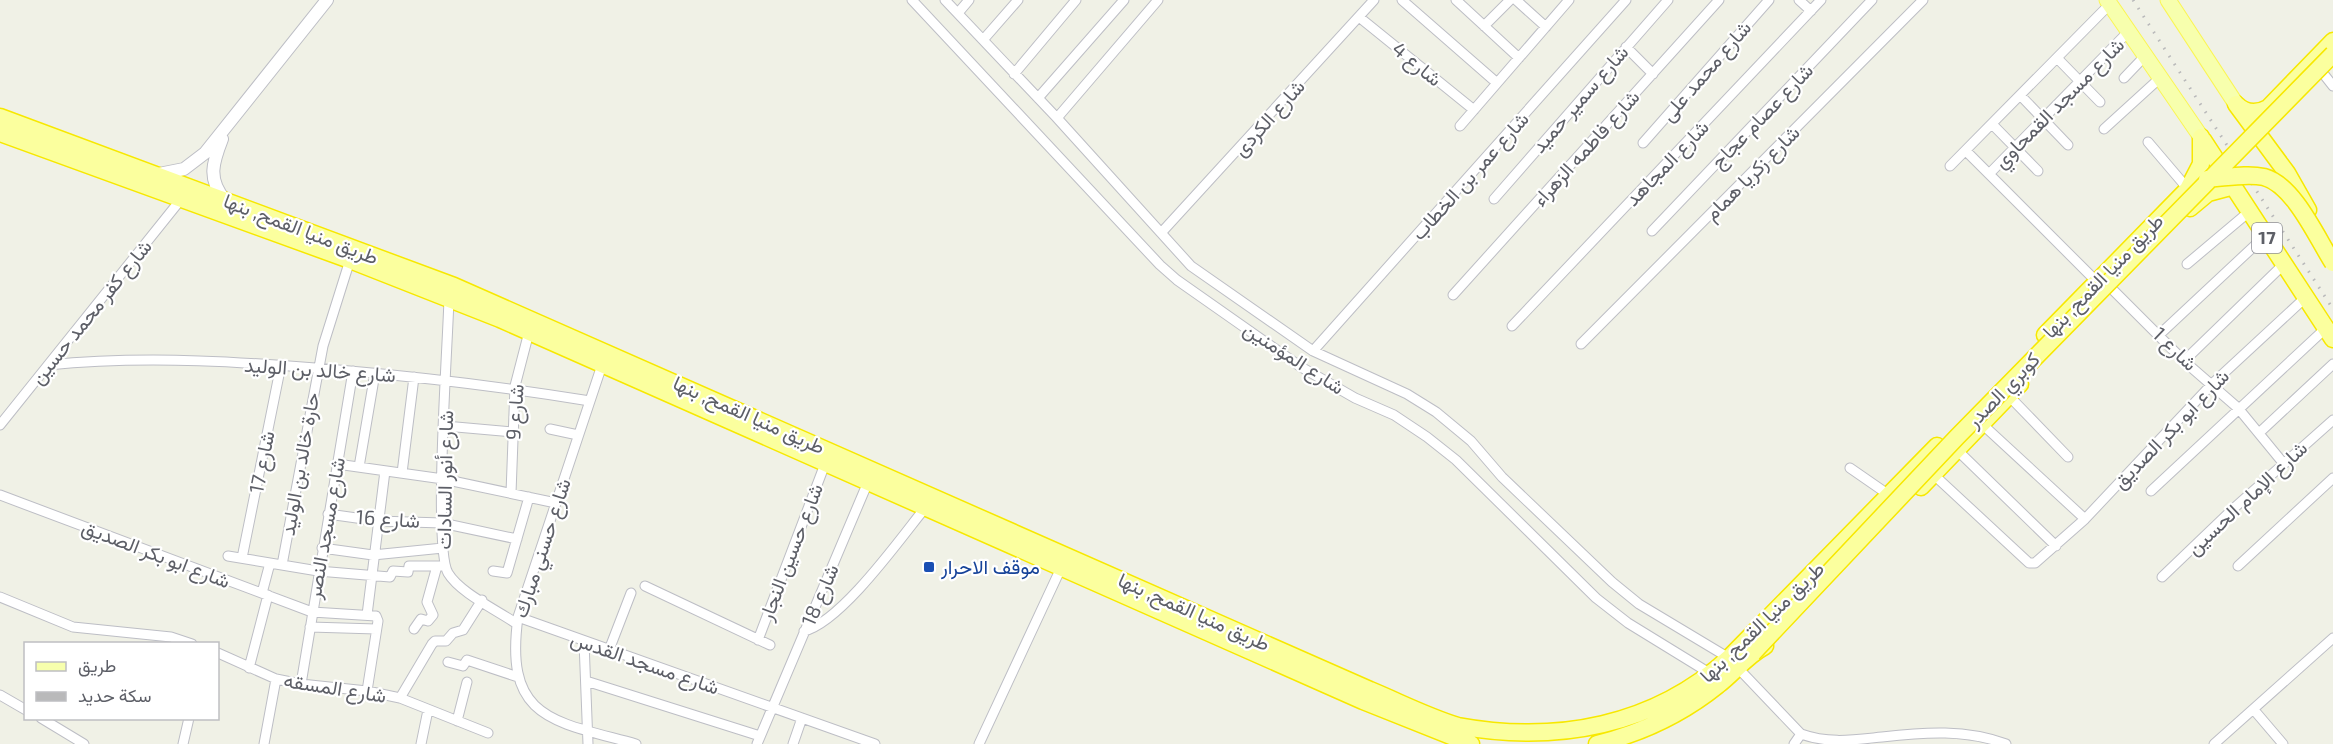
<svg xmlns="http://www.w3.org/2000/svg" width="2333" height="744" font-family="'Exo 2',Vazirmatn,sans-serif">
<style>
.lines{fill:none;stroke-linecap:round;stroke-linejoin:round}
.minor-casing{stroke:#bdbec5;stroke-width:11}
.tertiary-casing{stroke:#bdbec5;stroke-width:14}
.primary-casing{stroke:#fbf655;stroke-width:17}
.trunk-casing{stroke:#f7e800;stroke-width:19}
.minor{stroke:#fff;stroke-width:9}
.tertiary{stroke:#fff;stroke-width:12}
.primary{stroke:#f7ffad;stroke-width:15}
.trunk{stroke:#fbff9e;stroke-width:16}
.rail{stroke:#b9b9ba;stroke-width:3;stroke-dasharray:1.5 8;stroke-linecap:butt}
.trunk-bridge-casing{stroke:#f7e800;stroke-width:19;stroke-linecap:butt}
.trunk-bridge{stroke:#fbff9e;stroke-width:16}
.transit-dot{fill:#1a4fb4;stroke:#fff;stroke-width:2}
.labels{text-anchor:middle;stroke-width:4.5;stroke-linejoin:round;paint-order:stroke}
.shield{fill:#fff;stroke:#8e8f95;stroke-width:1.5}
.shield-label{font-size:18px;font-weight:bold;fill:#5d5f67}
.street-label{font-size:20px;fill:#5d5f67;stroke:#fff}
.transit-label{font-size:20px;fill:#164399;stroke:#fff;text-anchor:start}
</style>
<rect width="100%" height="100%" fill="#f0f1e6"/>
<g class="lines">
<defs>
<path id="minor" d="M912 0 1160 265 1177 280 1301 367 1355 398 1394 415 1427 437 1456 460 1596 598 1628 623 1711 674
M945 0 1057 118 1191 266 1313 351 1407 394 1436 412 1471 441 1502 477 1612 582 1639 604 1729 658
M1402 0 1497 83
M1456 0 1519 58
M1516 0 1546 27
M1799 0 1811 11
M958 13 969 0
M1359 17 1474 110
M1484 26 1510 0
M983 40 1018 0
M1626 47 1653 74
M2057 58 2100 102
M2322 72 2333 86
M1014 74 1076 0
M2124 78 2145 56
M2020 95 2068 145
M1038 98 1124 0
M1057 118 1158 0
M1992 124 2038 171
M1460 126 1569 0
M2104 129 2160 78
M2148 142 2188 189
M1643 143 1769 0
M1966 151 2097 282
M1950 166 2110 4
M1989 174 2128 32
M1494 199 1668 0
M1652 231 1872 0
M1161 233 1374 0
M2187 264 2250 211
M2112 289 2184 361 2238 408 2284 464
M1453 295 1719 0
M449 298C448 342 433 547 448 573 460 593 497 610 517 624
M1512 326 1821 0
M2159 335 2266 235
M1581 344 1923 0
M1313 351 1626 0
M2184 361 2284 264
M48 365C148 355 250 362 350 371 430 378 510 388 590 401
M602 365 518 617C504 720 553 721 636 744
M2009 396 2068 457
M1982 424 2085 519
M0 425 182 198
M445 426 513 432
M550 429 578 435
M2259 433 2333 364
M1957 450 2056 546
M337 464 443 479 556 503
M359 467 375 373
M1850 468 1889 495
M402 473 414 377
M1933 474 2029 563H2035L2085 519 2212 384 2306 297
M2151 491 2326 328
M511 493 515 386 529 332
M0 495 312 612 376 616 378 621 367 691
M328 514 378 521 442 523 517 539
M322 548 373 555 443 548
M228 556 318 571 390 577 393 571 408 572 409 566H445
M242 558 281 365
M282 565 323 346 350 260
M2238 566 2333 478
M493 571 507 573 529 497
M2162 577 2234 508 2333 420
M645 586 770 645
M262 593 270 563
M0 597 73 627 171 637 192 644
M367 615 385 471
M518 617 875 744
M310 627 376 629
M414 629 421 619 428 621 433 615 427 602 437 566
M804 631C841 622 900 539 925 508
M758 640 825 464
M584 642 588 744
M609 650 631 593
M218 653 276 679 301 684 367 691 400 698 488 733
M448 662 463 666 467 660 518 677
M249 668 268 595
M1738 668 1801 734C1829 744 1853 740 1882 737 1925 732 1966 729 2006 744
M586 681 760 736
M301 684 353 371
M0 695 26 710
M400 698 432 644 435 641H446L453 633 463 630 482 600
M2254 710 2283 744
M41 718 84 744
M457 721 467 682
M183 744 189 718
M264 744 276 679
M421 744 428 710
M757 744 868 482
M793 744 802 718
M979 744 1061 568
M1794 744 1801 734
M2214 744 2333 638"/>
<path id="tertiary" d="M222 139C213 162 207 179 225 200
M159 174 184 169 205 153 327 0"/>
<path id="primary" d="M2107 0 2201 137
M2168 0 2236 104"/>
<path id="trunk" d="M2236 104 2287 173 2308 210
M2237 105C2246 114 2257 114 2268 108L2333 41
M0 117 454 286 1370 690C1399 702 1428 717 1458 726 1557 744 1654 726 1729 658L1937 446
M0 133 350 260 500 319 1363 701 1471 744
M2203 140 2333 339
M2190 208 2208 193 2234 186
M2045 335 2188 189 2201 164V137
M1921 487 2020 384
M1597 744C1642 733 1682 714 1718 685 1734 673 1746 656 1765 646"/>
</defs>
<!-- minor casing -->
<use href="#minor" class="minor-casing"/>
<!-- tertiary casing -->
<use href="#tertiary" class="tertiary-casing"/>
<!-- primary casing -->
<use href="#primary" class="primary-casing"/>
<!-- trunk casing -->
<use href="#trunk" class="trunk-casing"/>
<!-- minor -->
<use href="#minor" class="minor"/>
<!-- tertiary -->
<use href="#tertiary" class="tertiary"/>
<!-- primary -->
<use href="#primary" class="primary"/>
<!-- trunk -->
<use href="#trunk" class="trunk"/>
<!-- rail -->
<path class="rail" d="M2133 0 2333 309"/>
<defs>
<path id="trunk-bridge" d="M2207 179C2225 178 2246 173 2264 177 2294 185 2317 238 2333 263
M1753 653 1957 437 2333 54"/>
</defs>
<!-- trunk-bridge casing -->
<use href="#trunk-bridge" class="trunk-bridge-casing"/>
<!-- trunk-bridge -->
<use href="#trunk-bridge" class="trunk-bridge"/>
</g>
<!-- markers -->
<rect class="transit-dot" x="923" y="561" width="12" height="12" rx="3"/>
<g class="labels">
<!-- shield labels -->
<rect class="shield" x="2252" y="223" width="30" height="30" rx="4.5"/>
<g class="shield-label">
<text x="2267" y="244">17</text>
</g>
<!-- street labels -->
<g class="street-label">
<text transform="translate(1417 64) rotate(39)" y="7">شارع 4</text>
<text transform="translate(1706 71) rotate(-49)" y="7">شارع محمد على</text>
<text transform="translate(1580 99) rotate(-49)" y="7">شارع سمير حميد</text>
<text transform="translate(2059 103) rotate(-45)" y="7">شارع مسجد القمحاوي</text>
<text transform="translate(1762 116) rotate(-46)" y="7">شارع عصام عجاج</text>
<text transform="translate(1269 118) rotate(-48)" y="7">شارع الكردى</text>
<text transform="translate(1586 148) rotate(-48)" y="7">شارع فاطمه الزهراء</text>
<text transform="translate(1667 163) rotate(-46)" y="7">شارع المجاهد</text>
<text transform="translate(1752 173) rotate(-45)" y="7">شارع زكريا همام</text>
<text transform="translate(1470 176) rotate(-48)" y="7">شارع عمر بن الخطاب</text>
<text transform="translate(301 229) rotate(21)" y="7">طريق منيا القمح, بنها</text>
<text transform="translate(2103 276) rotate(-46)" y="7">طريق منيا القمح, بنها</text>
<text transform="translate(91 312) rotate(-51)" y="7">شارع كفر محمد حسين</text>
<text transform="translate(2175 349) rotate(44)" y="7">شارع 1</text>
<text transform="translate(1294 358) rotate(33)" y="7">شارع المؤمنين</text>
<text transform="translate(320 370) rotate(4)" y="7">شارع خالد بن الوليد</text>
<text transform="translate(2003 390) rotate(-46)" y="7">كوبري الصدر</text>
<text transform="translate(515 412) rotate(-86)" y="7">شارع 9</text>
<text transform="translate(749 415) rotate(24)" y="7">طريق منيا القمح, بنها</text>
<text transform="translate(2171 429) rotate(-46)" y="7">شارع ابو بكر الصديق</text>
<text transform="translate(262 462) rotate(-79)" y="7">شارع 17</text>
<text transform="translate(300 464) rotate(-80)" y="7">حارة خالد بن الوليد</text>
<text transform="translate(445 480) rotate(-89)" y="7">شارع أنور السادات</text>
<text transform="translate(2247 498) rotate(-43)" y="7">شارع الإمام الحسين</text>
<text transform="translate(388 519) rotate(4)" y="7">شارع 16</text>
<text transform="translate(326 528) rotate(-80)" y="7">شارع مسجد النصر</text>
<text transform="translate(542 548) rotate(-72)" y="7">شارع حسني مبارك</text>
<text transform="translate(791 552) rotate(-69)" y="7">شارع حسين النجار</text>
<text transform="translate(156 554) rotate(21)" y="7">شارع ابو بكر الصديق</text>
<text transform="translate(820 595) rotate(-67)" y="7">شارع 18</text>
<text transform="translate(1194 612) rotate(24)" y="7">طريق منيا القمح, بنها</text>
<text transform="translate(1762 622) rotate(-44)" y="7">طريق منيا القمح, بنها</text>
<text transform="translate(645 663) rotate(19)" y="7">شارع مسجد القدس</text>
<text transform="translate(335 688) rotate(9)" y="7">شارع المسقه</text>
</g>
<!-- transit labels -->
<g class="transit-label">
<text x="941" y="574">موقف الاحرار</text>
</g>
</g>
<!-- legend -->
<rect x="24" y="642" width="195" height="78" fill="#ffffff" stroke="#bebfc2" stroke-width="1.5"/>
<rect x="36" y="662" width="30" height="9" fill="#f7ffad" stroke="#bebfc2" stroke-width="1.5"/>
<text x="78" y="672" font-size="18" fill="#5d5f67">طريق</text>
<rect x="36" y="692" width="30" height="9" fill="#b9b9ba" stroke="#bebfc2" stroke-width="1.5"/>
<text x="78" y="702" font-size="18" fill="#5d5f67">سكة حديد</text>
</svg>
